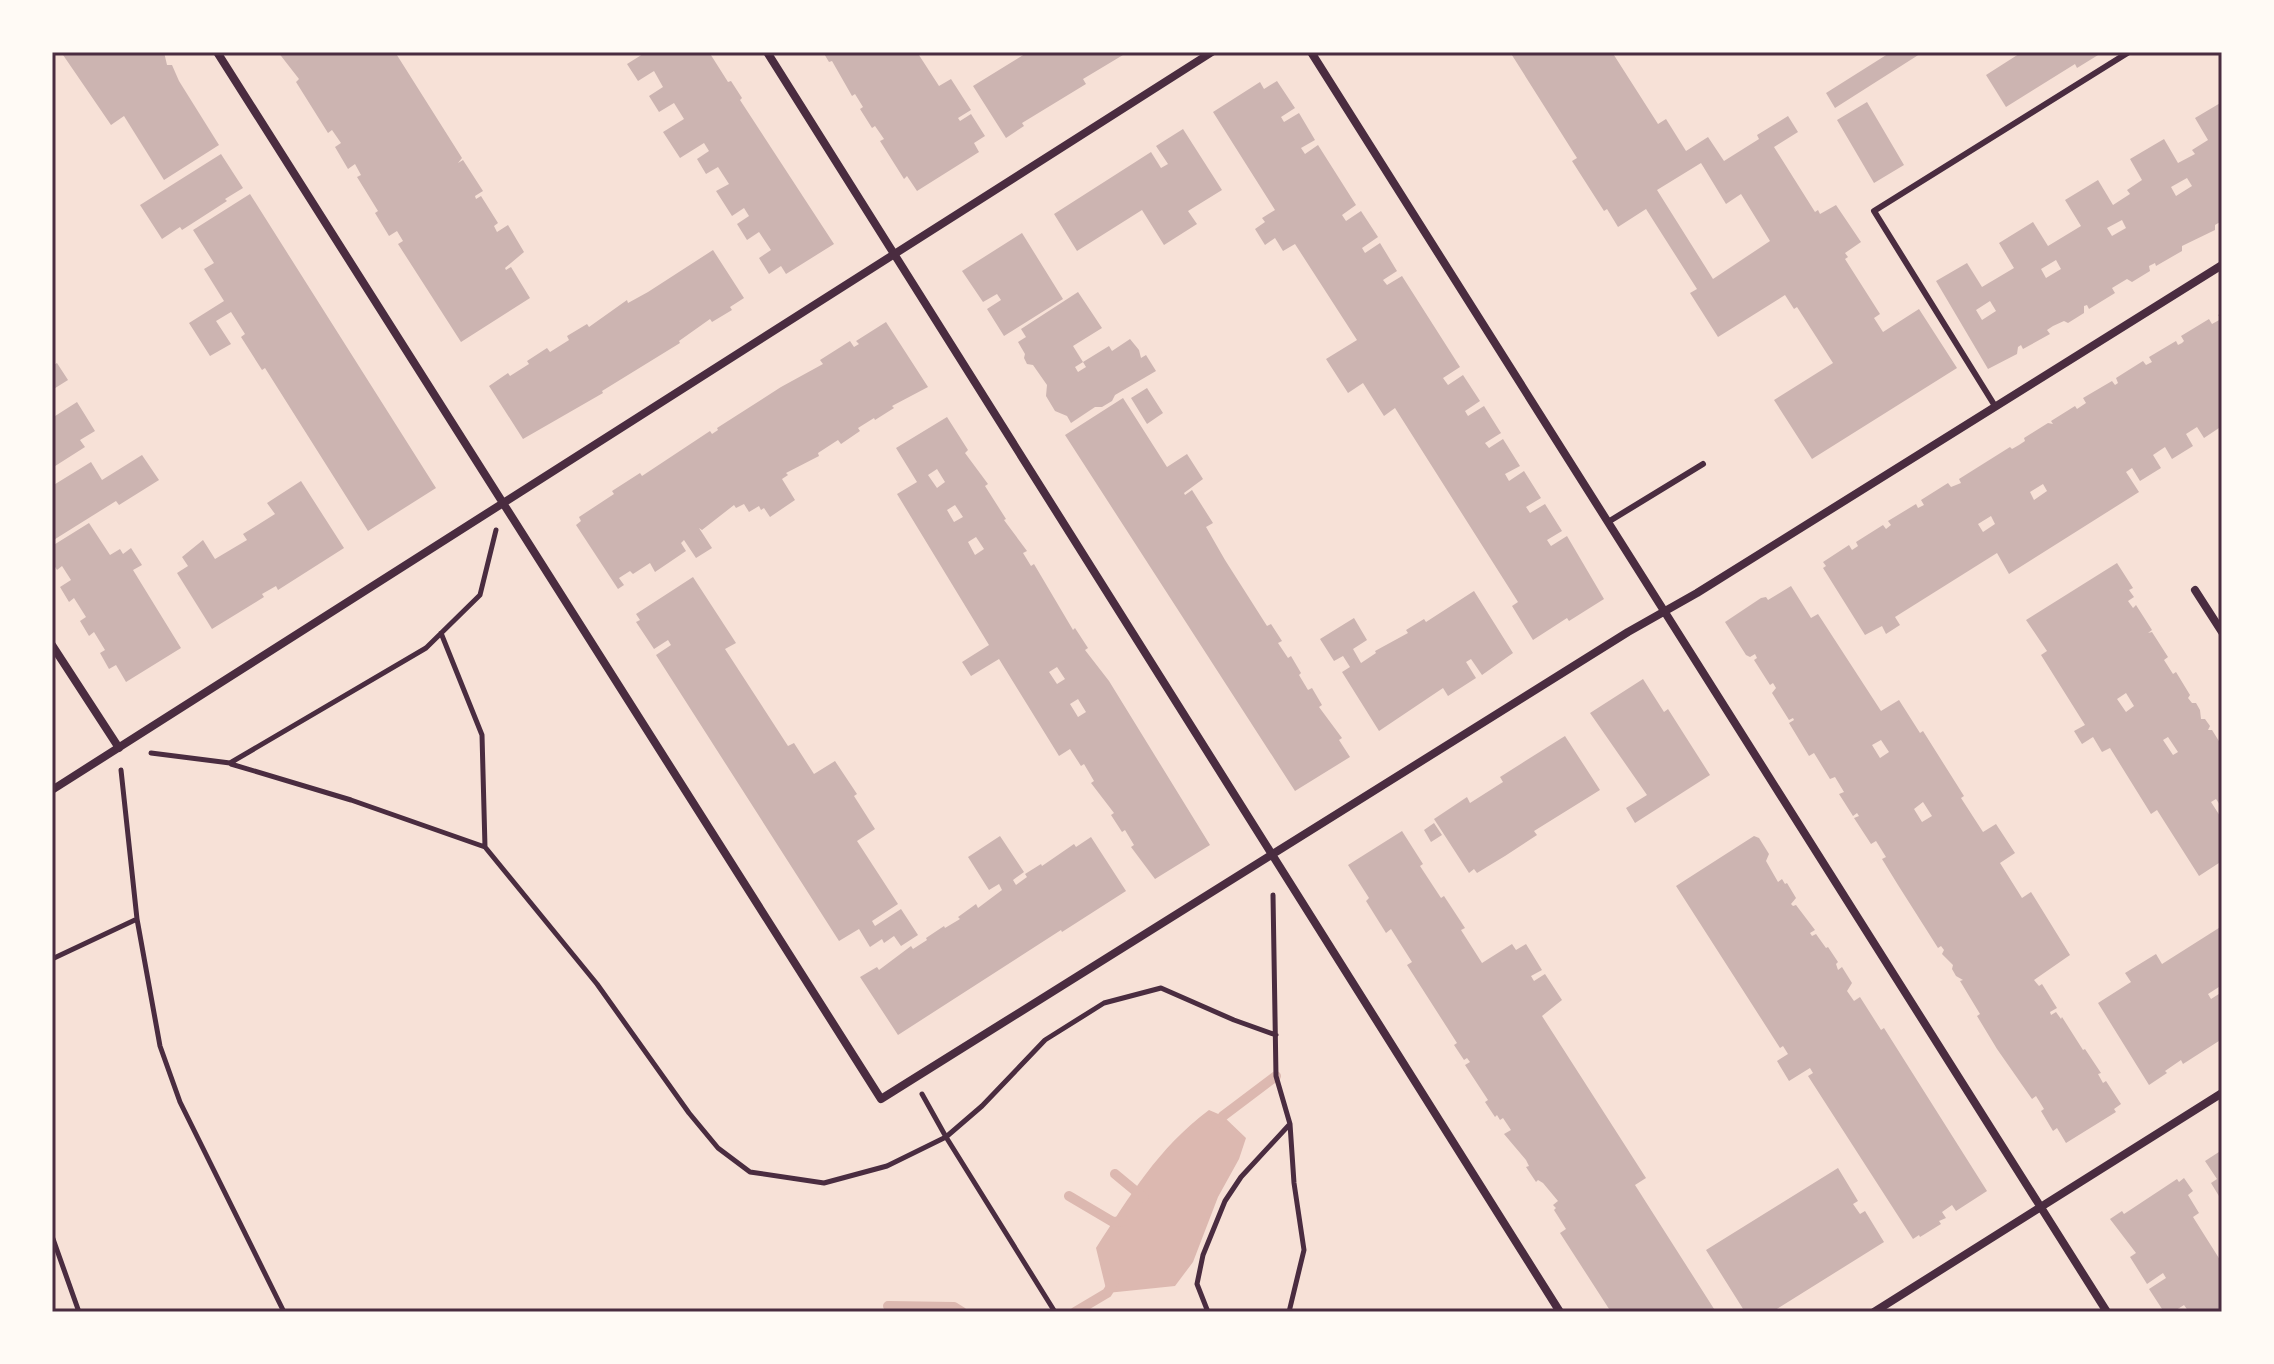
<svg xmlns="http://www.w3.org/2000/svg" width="2274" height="1364" font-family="Barlow,sans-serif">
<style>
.water{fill:#dcb8b0}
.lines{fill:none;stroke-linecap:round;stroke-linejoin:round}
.stream{stroke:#dcb8b0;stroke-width:10}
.building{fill:#ccb4b1;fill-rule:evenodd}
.path{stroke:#4a2c40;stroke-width:5}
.service{stroke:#4a2c40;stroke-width:6}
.minor{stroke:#4a2c40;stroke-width:8}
.neatline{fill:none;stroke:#4a2c40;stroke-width:3}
</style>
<rect width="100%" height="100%" fill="#f7e1d7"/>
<!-- water -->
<path class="water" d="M1209 1110 1223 1116 1246 1138 1239 1159 1218 1197 1193 1262 1175 1286 1107 1293 1096 1248C1130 1196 1158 1148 1209 1110Z"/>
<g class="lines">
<!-- stream -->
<path class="stream" d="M1216 1124 1223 1116 1276 1076
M1115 1174 1144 1198
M1069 1196 1113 1222 1124 1221
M888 1306 954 1307 962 1312
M1075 1312 1107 1293 1114 1282"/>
</g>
<!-- building -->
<path class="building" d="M61 52H164L167 65H172L179 81 219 145 164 180 124 116 111 125Z
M278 52H395L462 158 458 163 463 160 483 191 475 196 476 199 481 196 498 223 494 226 497 232 508 225 524 252 505 268 506 270 511 267 530 298 461 342 398 244 403 241 397 231 389 236 375 213 378 211 357 177 361 175 355 164 348 169 335 147 341 143 332 130 328 133 296 82 299 79Z
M642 52H709L728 82 731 81 742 98 740 100 834 244 786 274 781 266 769 274 759 258 771 250 759 232 747 240 737 224 749 216 744 208 732 216 716 191 729 184 718 167 706 174 697 159 709 151 704 143 680 158 663 132 684 119 674 103 659 112 649 96 663 87 654 71 638 81 627 64 643 54Z
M823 52H917L939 86 951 79 971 110 958 118 960 121 971 114 985 136 974 143 979 152 917 191 907 176 904 179 880 141 884 139 875 126 872 128 860 109 863 107 855 94 852 96 832 61 829 62Z
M1028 52H1128L1083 79 1086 84 1022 123 1024 126 1006 138 973 86Z
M1510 52H1612L1658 124 1666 119 1686 151 1708 137 1724 161 1759 139 1757 135 1788 116 1798 132 1774 147 1815 212 1818 210 1820 214 1836 205 1861 242 1845 253 1848 257 1845 259 1880 314 1874 318 1883 332 1919 309 1957 368 1812 459 1774 400 1833 363 1797 307 1794 309 1785 295 1718 337 1690 293 1697 289 1646 209 1618 227 1607 209 1604 211 1572 161 1577 158ZM1701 163 1726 204 1741 194 1770 241 1713 279 1657 190Z
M1891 52H1923L1835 108 1826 93Z
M2022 52H2103L2077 68 2075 64 2006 107 1986 75Z
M1277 81 1295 108 1281 117 1284 122 1299 113 1315 140 1301 148 1305 154 1318 145 1356 205 1342 215 1346 221 1361 211 1378 237 1362 248 1365 253 1380 243 1397 271 1383 280 1387 285 1402 276 1460 367 1443 378 1448 385 1463 375 1480 401 1465 411 1468 416 1484 406 1501 433 1485 443 1489 448 1503 439 1520 466 1505 474 1509 481 1524 471 1541 498 1526 507 1530 513 1545 504 1562 531 1547 540 1551 546 1567 536 1604 599 1569 621 1567 618 1533 640 1512 606 1518 602 1395 408 1384 416 1363 383 1348 393 1326 359 1357 340 1295 244 1283 251 1275 238 1265 245 1255 229 1265 222 1262 218 1275 210 1213 112 1260 82 1264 89Z
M1867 102 1904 165 1874 183 1837 120Z
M2222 102V227L2220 222 2215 225V230L2182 246V251L2156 266 2155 263 2149 266 2150 271 2132 282 2127 279 2112 288 2115 293 2089 309 2087 305 2084 306V313L2068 323 2064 321 2053 326 2047 330 2050 334 2023 349 2021 345 2018 347 2017 354 1988 369 1936 281 1967 263 1982 287 2014 268 1999 243 2033 222 2048 246 2081 226 2065 200 2098 180 2113 205 2130 194 2127 190 2142 180 2130 159 2164 139 2178 163 2195 154 2192 150 2208 140 2195 118ZM2187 178 2192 186 2176 196 2171 187ZM2122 220 2126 228 2112 236 2107 228ZM2056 260 2061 269 2046 278 2041 269ZM1990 301 1996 311 1982 320 1976 310Z
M1183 129 1222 190 1188 211 1197 224 1164 245 1142 210 1077 251 1054 214 1151 152 1161 168 1168 164 1156 146Z
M221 154 243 188 225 199 227 201 182 230 180 227 162 239 140 205Z
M250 194 436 488 368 531 265 368 262 370 241 337 245 334 231 312 216 321 231 344 210 356 189 323 224 301 204 269 214 263 193 230Z
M1022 233 1063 299 1004 336 987 309 1001 300 997 294 983 302 962 271Z
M713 250 744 298 730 307 732 310 712 322 710 319 679 341 680 343 602 391 603 393 523 439 489 386 508 373 510 376 529 364 527 361 547 348 550 352 569 340 567 336 587 324 589 327 627 300 628 303 648 292Z
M1078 292 1102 328 1073 346 1083 362 1075 367 1078 372 1086 367 1083 362 1109 346 1112 351 1130 339 1139 350 1141 358 1146 355 1156 371 1115 395 1112 401 1102 407H1095L1071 423 1067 416 1055 411 1046 396 1047 385 1033 365 1027 364 1024 358 1025 354 1018 342 1026 337 1021 329Z
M2222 313V411L2219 413 2222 426 2204 438 2197 427 2186 434 2193 446 2172 459 2165 447 2153 455 2161 468 2140 481 2132 468 2126 472 2139 492 2009 574 1997 553 1895 617 1900 625 1886 634 1882 626 1865 635 1823 568 1826 566 1823 562 1849 545 1852 550 1858 546 1856 542 1883 525 1886 529 1891 525 1888 521 1916 504 1918 508 1924 505 1921 500 1948 483 1951 487 1961 483 1959 479 2010 447 2012 449 2019 445 2025 441 2024 438 2048 423 2053 424 2051 421 2075 406 2077 409 2086 403 2083 398 2112 381 2115 385 2118 383 2116 378 2143 361 2146 365 2152 362 2149 357 2176 341 2178 345 2182 343 2184 341 2181 336 2209 319 2212 324 2221 319 2218 315ZM2043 484 2047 491 2034 500 2030 492ZM1991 516 1995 524 1983 532 1978 524Z
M886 322 928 387 892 406 894 408 875 420 874 418 858 428 860 431 841 444 838 440 818 453 819 456 786 473 788 475 782 479 795 500 770 517 764 508 761 510 759 506 749 512 744 504 736 508 734 505 702 530 699 528 712 548 696 558 684 540 681 543 686 551 655 572 650 563 633 574 630 571 619 578 624 585 618 589 576 525 581 521 579 517 614 494 612 491 640 473 642 476 710 431 712 434 718 430 717 428 781 387 823 364 820 360 850 341 854 347 859 344 856 341Z
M57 363 68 380 52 390V366Z
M1147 388 1163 413 1147 424 1131 398Z
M1123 398 1167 467 1187 454 1203 479 1184 493 1185 495 1192 490 1213 523 1206 527 1225 560 1267 626 1271 624 1282 641 1278 643 1288 658 1291 656 1301 673 1299 675 1308 690 1312 688 1322 705 1319 707 1342 738 1339 740 1350 757 1295 791 1065 435Z
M77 402 95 431 80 440 85 447 52 468V418Z
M947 417 968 450 965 453 988 484 985 486 1006 519 1004 520 1027 551 1023 553 1031 566 1034 564 1073 630 1075 628 1088 648 1085 650 1109 681 1210 845 1155 879 1131 847 1134 845 1125 830 1122 832 1111 815 1114 813 1091 783 1094 781 1084 764 1081 766 1070 749 1059 756 999 659 971 676 962 662 989 645 897 494 917 482 896 448ZM937 469 945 482 937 488 928 475ZM955 505 963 517 954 522 947 510ZM976 537 984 549 975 555 968 542ZM1057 667 1065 679 1057 684 1049 672ZM1078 699 1086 712 1078 717 1070 704Z
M142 455 159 480 119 505 116 501 52 541V486L91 462 102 480Z
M301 481 344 548 278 590 276 586 262 594 264 597 212 629 177 573 188 566 182 557 203 540 215 559 247 540 243 534 275 514 267 503Z
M89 523 110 555 120 549 123 554 131 548 142 565 133 570 181 648 126 682 116 665 109 669 100 653 105 650 94 632 89 636 80 621 86 617 74 598 69 602 60 587 71 580 62 566 57 570 52 562V546Z
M2117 563 2133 588 2129 590 2134 597 2128 601 2133 608 2136 605 2152 630 2148 633 2152 632 2168 657 2164 660 2173 674 2176 672 2190 695 2188 698 2192 703H2196L2200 710 2201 719H2205L2210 726 2208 730H2212L2222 746V808L2216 799 2211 802 2220 816 2222 815V861L2199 876 2157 810 2151 814 2110 748 2102 752 2093 737 2082 744 2074 731 2085 725 2041 655 2047 651 2026 620ZM2126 693 2134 706 2126 712 2117 699ZM2168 737 2178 752 2173 755 2163 740Z
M693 577 736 643 725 649 788 746 794 743 814 774 835 761 857 794 854 796 875 829 857 841 898 904 872 921 875 926 901 909 918 935 901 946 894 936 884 943 882 939 870 947 859 929 839 941 656 655 671 645 668 640 654 649 636 622 640 620 636 614Z
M1791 586 1811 618 1818 614 1881 711 1899 700 1920 733 1923 731 1964 796 1961 798 1983 832 1996 824 2015 853 2000 863 2022 898 2031 892 2070 955 2034 980 2039 986 2042 984 2057 1008 2050 1012 2051 1015 2056 1012 2061 1019 2062 1017 2083 1050 2085 1049 2101 1073 2098 1074 2103 1083 2106 1081 2121 1104 2114 1109 2116 1112 2066 1143 2057 1128 2053 1131 2041 1111 2044 1109 2036 1096 2032 1099 1997 1049 1977 1016 1980 1014 1960 981 1963 980 1956 976 1952 969 1953 965 1942 954 1944 950 1941 946 1938 948 1898 885 1882 859 1886 857 1876 841 1871 844 1854 818 1859 816 1857 813 1853 816 1839 794 1844 792 1835 777 1830 779 1814 753 1809 756 1789 723 1794 720 1793 718 1789 720 1772 693 1776 688 1773 683 1770 685 1754 660 1757 658 1755 654 1750 657 1746 655 1725 622 1761 598 1766 597 1768 600ZM1881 740 1889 752 1880 758 1872 745ZM1923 802 1932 816 1922 822 1914 809Z
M1474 591 1513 653 1482 675 1471 659 1466 662 1476 678 1448 696 1443 688 1379 731 1342 672 1350 667 1343 656 1334 661 1320 639 1354 618 1367 640 1353 649 1361 663 1376 653 1375 651 1408 633 1406 630 1424 619 1426 622Z
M1643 679 1664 712 1668 709 1710 775 1635 823 1626 808 1647 795 1590 713Z
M1565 736 1600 790 1534 831 1537 835 1505 856 1477 873 1474 869 1469 873 1434 819 1467 797 1470 803 1503 782 1500 777Z
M1434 823 1442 835 1431 842 1424 830Z
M1402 831 1423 864 1420 866 1441 898 1444 896 1465 928 1461 930 1482 963 1512 944 1516 950 1526 944 1542 970 1531 976 1534 981 1545 974 1562 1000 1542 1016 1646 1178 1635 1185 1716 1312H1611L1560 1233 1566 1229 1554 1210 1556 1208 1553 1205 1558 1201 1543 1183 1538 1180 1536 1182 1526 1167 1529 1166 1526 1160 1504 1134 1511 1130 1503 1118 1500 1120 1497 1115 1495 1117 1485 1102 1488 1100 1465 1065 1470 1062 1467 1058 1464 1060 1454 1045 1457 1043 1407 965 1412 962 1391 929 1386 933 1366 901 1369 898 1348 865Z
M1000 836 1024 872 1013 880 1016 885 1027 877 1025 874 1041 864 1042 866 1074 844 1076 847 1091 837 1126 891 1062 932 1061 930 898 1035 860 977 877 967 879 970 911 946 913 949 927 940 926 938 944 926 945 928 960 919 958 917 976 904 978 908 1002 890 999 884 989 890 968 857Z
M1754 836 1759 838 1769 854 1766 861 1778 882 1782 879 1785 884 1787 883 1796 898 1791 904 1793 906 1796 905 1815 930 1810 933 1812 936 1816 934 1826 948 1828 947 1838 962 1836 964 1838 970 1842 967 1852 983 1847 991 1854 1001 1860 997 1881 1030 1884 1028 1987 1191 1956 1211 1952 1205 1942 1212 1946 1218 1939 1221 1941 1224 1920 1237 1919 1235 1913 1239 1808 1076 1813 1073 1810 1068 1789 1081 1777 1061 1788 1054 1783 1046 1780 1048 1676 886Z
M2222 926V985L2208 994 2211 999 2222 992V1039L2183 1064 2181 1060 2165 1071 2167 1073 2149 1085 2098 1003 2131 982 2125 973 2156 954 2162 964Z
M2222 1150V1201L2211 1183 2217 1179 2205 1161Z
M1838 1168 1858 1201 1853 1204 1860 1214 1865 1211 1884 1242 1772 1312H1745L1706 1250Z
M2184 1178 2193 1191 2188 1195 2199 1213 2193 1217 2222 1263V1312H2189L2184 1305 2173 1312H2164L2149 1289 2166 1278 2163 1273 2147 1284 2130 1257 2136 1253 2110 1219 2122 1211 2124 1214 2177 1179 2179 1182Z"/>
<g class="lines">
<!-- path -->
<path class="path" d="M441 633 482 735 485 847 597 984 689 1113 718 1148 750 1172 824 1183 887 1166 946 1137 982 1106 1045 1040 1104 1003 1161 988 1234 1020 1276 1035
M151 753 230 763 426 648 480 595 496 530
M231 764 351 800 485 847
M1273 895 1276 1076 1290 1124 1294 1183 1304 1250 1289 1312
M137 919 160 1046 180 1102 284 1312
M52 959 137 919 121 770
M922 1094 946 1137 1055 1312
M52 1236 79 1312
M1208 1312 1197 1284 1203 1255 1225 1201 1241 1177 1289 1125"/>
<!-- service -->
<path class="service" d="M1995 406 1874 211 2129 52
M1608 522 1703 464"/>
<!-- minor -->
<path class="minor" d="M217 52 881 1099 1628 632 1697 593 2222 265
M767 52 1560 1312
M1311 52 2107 1312
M2195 590 2222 632
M52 645 119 748
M52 790 1212 52
M1874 1312 2222 1093"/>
</g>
<!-- border -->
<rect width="2274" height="1364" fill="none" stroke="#fffaf5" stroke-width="108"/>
<rect x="54" y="54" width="2166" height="1256" class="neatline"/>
</svg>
